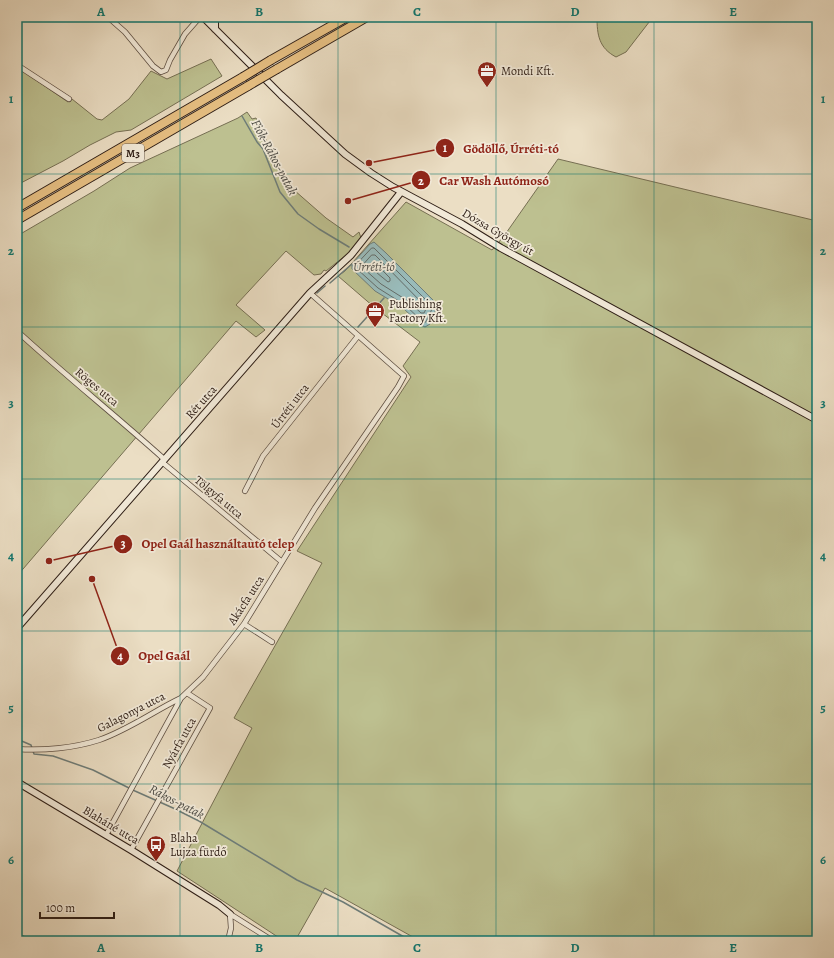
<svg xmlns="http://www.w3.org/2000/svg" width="834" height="958" font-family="Alegreya,serif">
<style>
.green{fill:#bdc090;stroke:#766f53}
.water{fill:#99bbba;stroke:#6e7c78}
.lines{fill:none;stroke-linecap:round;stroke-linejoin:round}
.shore{stroke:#646c68;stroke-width:1}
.stream{stroke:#6e7c78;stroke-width:1.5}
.street-casing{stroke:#5d4e42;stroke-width:6}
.secondary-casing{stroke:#2e1e16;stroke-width:8}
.highway-casing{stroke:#2e1e16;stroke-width:10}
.street{stroke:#f2ead9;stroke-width:4.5}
.secondary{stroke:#f2ead9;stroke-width:6}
.highway{stroke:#e6bf82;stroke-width:8}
.highway-bridge-casing{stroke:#2e1e16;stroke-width:10;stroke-linecap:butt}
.highway-bridge{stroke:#e6bf82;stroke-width:8}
.grid{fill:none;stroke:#0f766e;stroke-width:1;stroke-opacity:0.55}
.labels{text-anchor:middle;stroke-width:3.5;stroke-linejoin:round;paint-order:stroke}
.shield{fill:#f2ead9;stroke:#695b50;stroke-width:1}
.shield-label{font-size:11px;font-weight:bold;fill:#2e1e16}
.poi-label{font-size:12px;fill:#2e1e16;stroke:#f2ead9;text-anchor:start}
.street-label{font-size:12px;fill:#2e1e16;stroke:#f2ead9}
.water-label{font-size:13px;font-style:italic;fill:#4e4d47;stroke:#f2ead9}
.leader{fill:none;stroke:#8f2418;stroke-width:1.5}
.callout-dot{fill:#8f2418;stroke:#f2ead9;stroke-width:1.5}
.mark-label{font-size:12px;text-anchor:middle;font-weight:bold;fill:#fff}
.callout-label{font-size:13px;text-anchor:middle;font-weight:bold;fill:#8f2418;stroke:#f2ead9;stroke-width:3.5;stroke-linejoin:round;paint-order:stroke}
.neatline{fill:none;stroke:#0f766e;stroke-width:1.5}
.grid-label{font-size:13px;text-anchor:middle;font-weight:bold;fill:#0f766e}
</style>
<rect width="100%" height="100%" fill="#ebdec4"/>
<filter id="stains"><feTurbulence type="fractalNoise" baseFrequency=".005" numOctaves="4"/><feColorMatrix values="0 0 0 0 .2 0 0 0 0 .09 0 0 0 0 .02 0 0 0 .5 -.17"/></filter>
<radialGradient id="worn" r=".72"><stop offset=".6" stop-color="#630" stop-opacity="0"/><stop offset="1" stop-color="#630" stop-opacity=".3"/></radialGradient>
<!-- green -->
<path class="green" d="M597 17H653L626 52 616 57C599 48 597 35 597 17Z
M211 59 222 76 131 130 116 132 90 145 63 161 17 185V67L68 102 72 99 97 119 102 120 129 99 151 71 167 79Z
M247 112 252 119 256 118 275 159 288 193 294 190 326 218 353 237 359 232 361 238 351 251 326 271 324 270 321 274 314 275 286 251 236 305 265 330 256 337 236 321 17 576V236L94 191 130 168 238 118Z
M558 159 817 221V941H420L325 888 295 941H284L177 871 252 728 234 718 322 563 297 551 411 377 403 366 420 342 374 307 338 276 345 271 406 202 492 250 504 236Z"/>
<!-- water -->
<path class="water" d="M374 242 386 253 434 301 436 307V309L430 324 425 327 421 325 403 308 375 291 352 269V264L370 244Z"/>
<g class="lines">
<!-- shore -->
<path class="shore" d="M372 248H374L430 304 432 309 426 322H423L405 305 378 288 356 268V265Z
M372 255H375L380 260 426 307V309L424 313H421L408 301 381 284 363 268V265Z
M373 263 376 264 390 278V281L388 282 371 268V266Z"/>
<!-- stream -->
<path class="stream" d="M242 116 257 142 263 149 280 192 298 214 319 229 349 247
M330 283 352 264
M317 293 325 286
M358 327 384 298
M17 739 31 745 34 754 53 756 93 770 135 791 173 808 199 821 297 880 343 902 411 941"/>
<defs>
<path id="street" d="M108 17 125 32 153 66 161 72 166 70 170 60 185 34 200 17
M17 65 69 99
M17 331C65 375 116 416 164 459
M162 462 282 562
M245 491 263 456 358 336
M244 624 272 642
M17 749C43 751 74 748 99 740 128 730 154 711 181 698
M17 795 20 784
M106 835 181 698 203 677 244 624 315 508 398 387 404 376 310 293
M131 850 210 708 187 693
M230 914 273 941
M17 936 29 941
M228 941 231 928 230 914"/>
<path id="secondary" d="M203 17 281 95 345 154 371 173 393 187 462 224 501 248 817 420
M215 17V29
M17 628 310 293 351 255 401 192
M17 782 131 850 219 905 230 914"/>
<path id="highway" d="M271 60 347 17
M277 69 367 17
M17 208 243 77
M17 220 248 86"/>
</defs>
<!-- street casing -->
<use href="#street" class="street-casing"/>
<!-- secondary casing -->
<use href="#secondary" class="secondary-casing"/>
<!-- highway casing -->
<use href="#highway" class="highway-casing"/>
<!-- street -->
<use href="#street" class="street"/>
<!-- secondary -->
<use href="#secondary" class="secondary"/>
<!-- highway -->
<use href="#highway" class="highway"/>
<defs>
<path id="highway-bridge" d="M243 77 271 60
M248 86 277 69"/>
</defs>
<!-- highway-bridge casing -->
<use href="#highway-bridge" class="highway-bridge-casing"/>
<!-- highway-bridge -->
<use href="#highway-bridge" class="highway-bridge"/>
</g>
<!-- grid -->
<path class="grid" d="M180 17V941M338 17V941M496 17V941M654 17V941M17 174H817M17 327H817M17 479H817M17 631H817M17 784H817"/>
<!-- icons -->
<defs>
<symbol id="office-pin" viewBox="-11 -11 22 30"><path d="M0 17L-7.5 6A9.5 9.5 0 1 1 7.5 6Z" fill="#8f2418" stroke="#f2ead9"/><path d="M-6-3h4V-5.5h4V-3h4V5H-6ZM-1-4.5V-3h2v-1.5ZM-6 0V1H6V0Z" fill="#fff"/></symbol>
<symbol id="bus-pin" viewBox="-11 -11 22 30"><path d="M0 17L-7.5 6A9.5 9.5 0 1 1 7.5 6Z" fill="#8f2418" stroke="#f2ead9"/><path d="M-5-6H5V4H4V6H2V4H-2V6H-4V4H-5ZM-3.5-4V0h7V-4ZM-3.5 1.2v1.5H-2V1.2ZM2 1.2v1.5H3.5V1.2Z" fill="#fff"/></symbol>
</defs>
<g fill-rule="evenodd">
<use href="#office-pin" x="476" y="60" width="22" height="30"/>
<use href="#office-pin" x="364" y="300" width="22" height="30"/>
<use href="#bus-pin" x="145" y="834" width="22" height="30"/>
</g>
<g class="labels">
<!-- shield labels -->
<rect class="shield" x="122" y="144" width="22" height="18" rx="3"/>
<g class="shield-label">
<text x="133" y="157">M3</text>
</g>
<!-- poi labels -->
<g class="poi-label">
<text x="501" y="75">Mondi Kft.</text>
<text x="389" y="308">Publishing<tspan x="389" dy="14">Factory Kft.</tspan></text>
<text x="170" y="842">Blaha<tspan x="170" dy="14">Lujza fürdő</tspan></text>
</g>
<!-- street labels -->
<g class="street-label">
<text transform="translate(498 232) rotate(30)" y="4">Dózsa György út</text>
<text transform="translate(97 387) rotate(40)" y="4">Röges utca</text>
<text transform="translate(201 402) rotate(-48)" y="4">Rét utca</text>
<text transform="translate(290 406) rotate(-52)" y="4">Úrréti utca</text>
<text transform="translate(219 497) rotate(40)" y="4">Tölgyfa utca</text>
<text transform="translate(246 600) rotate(-57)" y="4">Akácfa utca</text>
<text transform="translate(131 712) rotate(-27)" y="4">Galagonya utca</text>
<text transform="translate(179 743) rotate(-61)" y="4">Nyárfa utca</text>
<text transform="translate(111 825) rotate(31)" y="4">Blaháné utca</text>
</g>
<!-- water labels -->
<g class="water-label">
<text transform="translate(275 157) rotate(62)" y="5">Fiók-Rákos-patak</text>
<text x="374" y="271">Úrréti-tó</text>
<text transform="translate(177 801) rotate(27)" y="5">Rákos-patak</text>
</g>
</g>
<!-- callouts -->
<path class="leader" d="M369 163L445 148M348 201L421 180M49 561L123 544M92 579L120 656"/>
<g class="callout-dot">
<circle cx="369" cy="163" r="4"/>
<circle cx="348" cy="201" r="4"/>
<circle cx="49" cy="561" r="4"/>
<circle cx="92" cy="579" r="4"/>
<circle cx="445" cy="148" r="10"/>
<circle cx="421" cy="180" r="10"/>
<circle cx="123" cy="544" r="10"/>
<circle cx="120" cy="656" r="10"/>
</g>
<g class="mark-label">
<text x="445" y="152">1</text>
<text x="421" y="185">2</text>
<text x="123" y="548">3</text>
<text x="120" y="660">4</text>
</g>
<g class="callout-label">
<text x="511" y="153">Gödöllő, Úrréti-tó</text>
<text x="494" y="185">Car Wash Autómosó</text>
<text x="218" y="548">Opel Gaál használtautó telep</text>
<text x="164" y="660">Opel Gaál</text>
</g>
<!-- margin -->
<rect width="834" height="958" fill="none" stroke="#ebdec4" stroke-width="44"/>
<!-- scale -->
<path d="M40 912v6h74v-6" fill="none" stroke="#2e1e16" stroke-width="2"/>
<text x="46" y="912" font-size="12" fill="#2e1e16" stroke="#f2ead9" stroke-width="3" paint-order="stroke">100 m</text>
<rect x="22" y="22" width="790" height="914" class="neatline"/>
<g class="grid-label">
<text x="101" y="16">A</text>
<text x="259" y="16">B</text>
<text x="417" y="16">C</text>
<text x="575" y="16">D</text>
<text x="733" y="16">E</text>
<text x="11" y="103">1</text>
<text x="823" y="103">1</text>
<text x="11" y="255">2</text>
<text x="823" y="255">2</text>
<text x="11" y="407">3</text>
<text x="823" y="407">3</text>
<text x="11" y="560">4</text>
<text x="823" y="560">4</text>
<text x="11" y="712">5</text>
<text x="823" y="712">5</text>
<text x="11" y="864">6</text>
<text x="823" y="864">6</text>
<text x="101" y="952">A</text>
<text x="259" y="952">B</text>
<text x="417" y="952">C</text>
<text x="575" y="952">D</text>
<text x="733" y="952">E</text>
</g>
<rect width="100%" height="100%" filter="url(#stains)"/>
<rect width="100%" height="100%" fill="url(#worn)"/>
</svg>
